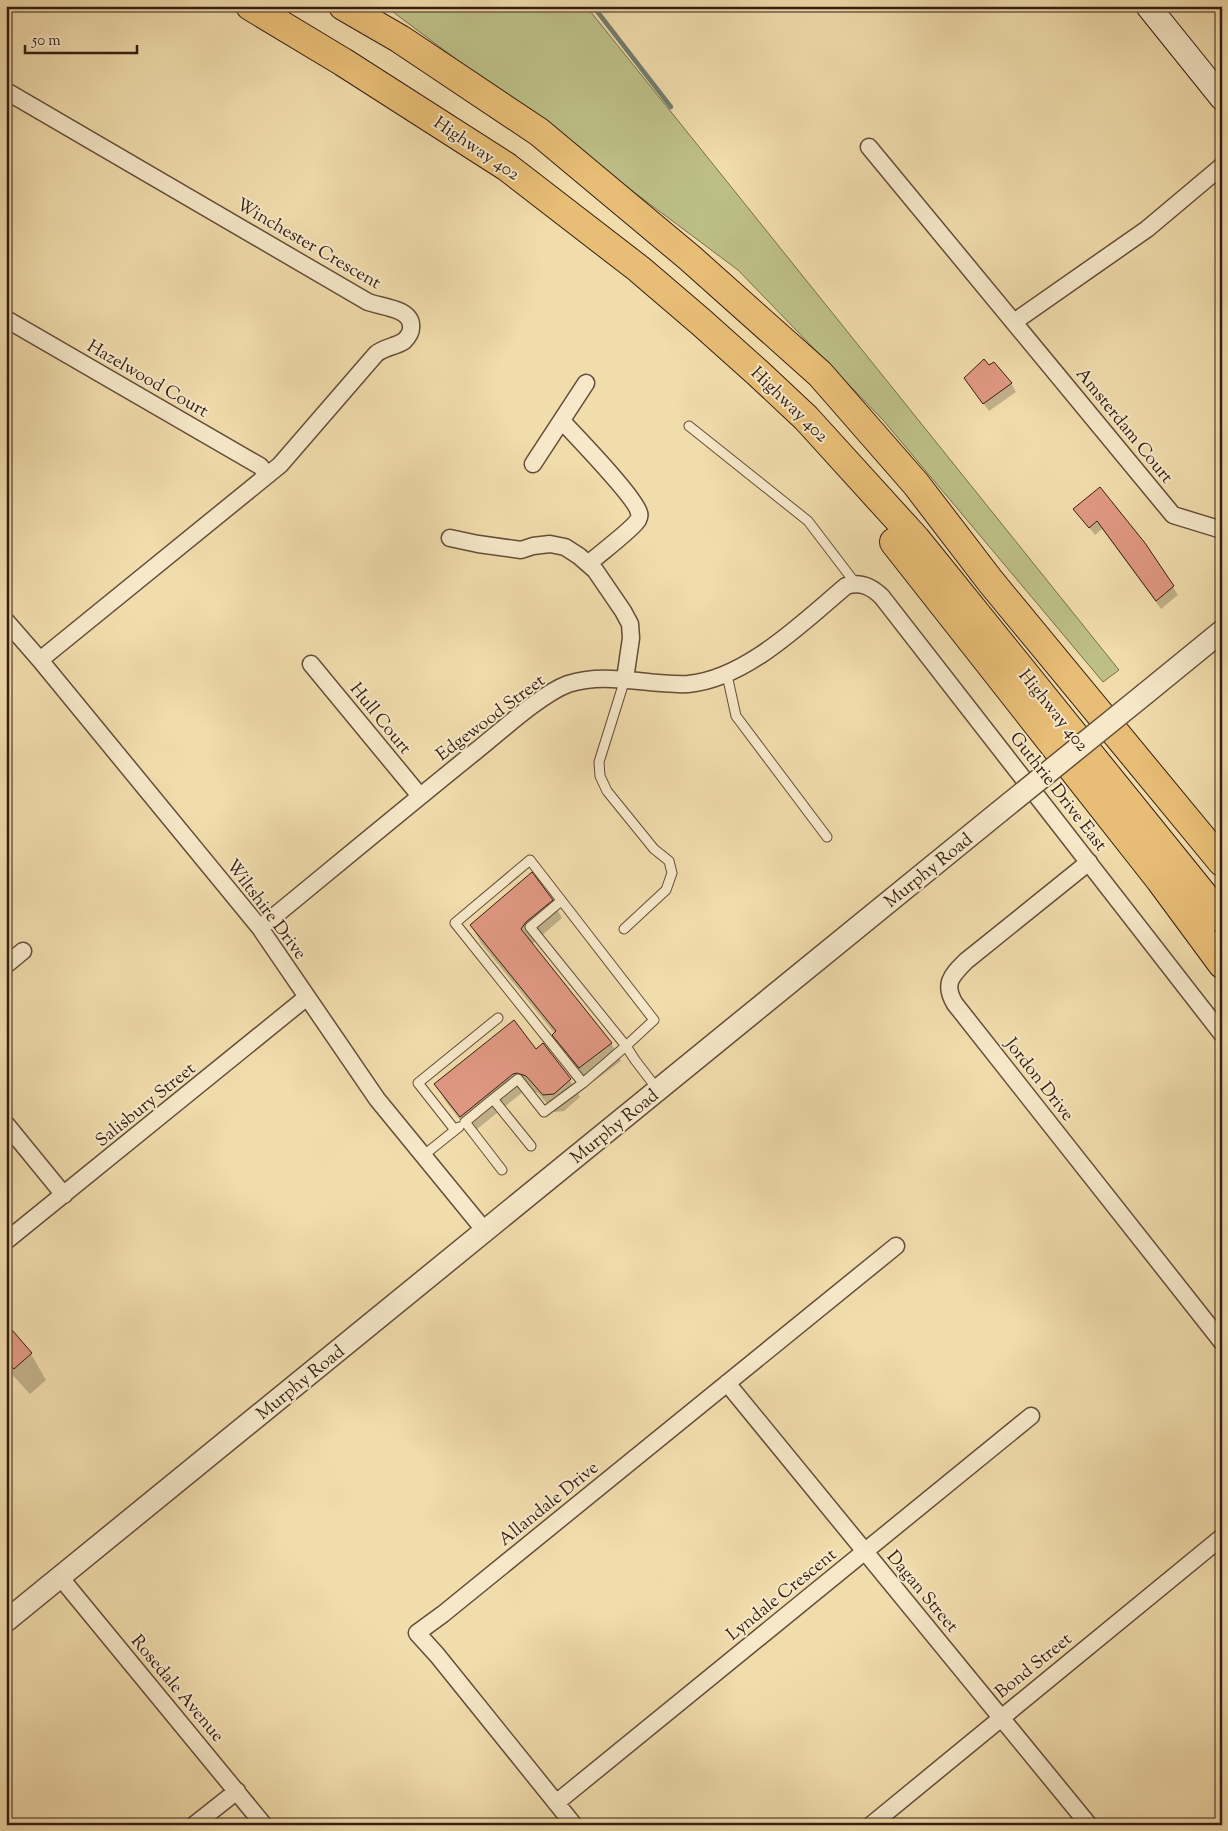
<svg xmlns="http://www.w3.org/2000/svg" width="1228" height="1831" font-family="'Sorts Mill Goudy',serif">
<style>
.green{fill:#bdbf87;stroke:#796e4d}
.shadow{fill:#0003}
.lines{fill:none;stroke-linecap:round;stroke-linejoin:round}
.stream{stroke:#727c6f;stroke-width:4.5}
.building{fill:#e09882;stroke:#351d13}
.service-casing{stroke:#644d39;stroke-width:11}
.minor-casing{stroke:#644d39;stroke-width:19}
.tertiary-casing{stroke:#644d39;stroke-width:24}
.secondary-casing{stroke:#351d13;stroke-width:26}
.motorway-casing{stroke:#351d13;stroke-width:30}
.service{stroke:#f6e8c9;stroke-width:9}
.minor{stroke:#f6e8c9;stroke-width:16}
.tertiary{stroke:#f6e8c9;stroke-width:21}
.secondary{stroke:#f6e8c9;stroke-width:24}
.motorway{stroke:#e8be76;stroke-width:28}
.tertiary-bridge-casing{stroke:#644d39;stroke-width:24;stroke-linecap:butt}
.tertiary-bridge{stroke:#f6e8c9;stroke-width:21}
.labels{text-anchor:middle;stroke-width:4;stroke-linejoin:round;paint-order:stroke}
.street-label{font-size:18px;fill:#351d13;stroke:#f6e8c9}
</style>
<rect width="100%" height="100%" fill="#f1dcac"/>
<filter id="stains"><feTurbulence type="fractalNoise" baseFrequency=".004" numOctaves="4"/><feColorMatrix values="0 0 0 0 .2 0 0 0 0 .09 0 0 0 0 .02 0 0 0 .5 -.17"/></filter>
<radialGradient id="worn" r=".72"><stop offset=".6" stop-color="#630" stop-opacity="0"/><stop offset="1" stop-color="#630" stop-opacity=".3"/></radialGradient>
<!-- green -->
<path class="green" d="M385 6H586L1119 670 1103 682 883 420 738 270Z"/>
<!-- shadow -->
<path class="shadow" d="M988 367 1011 383 1016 392 989 411 971 387Z
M1075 509 1144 544 1178 595 1161 609 1102 529 1095 535Z
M552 900 562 918 532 944 611 1043 621 1061 590 1084 564 1052 554 1035 555 1034 481 943 471 925Z
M536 1051 570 1080 580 1097 564 1111 554 1112 538 1093 527 1090 523 1092 471 1134 446 1102 436 1084Z
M6 1325 31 1354 46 1380 30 1394 6 1368Z"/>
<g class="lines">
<!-- stream -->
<path class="stream" d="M593 6 671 107"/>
</g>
<!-- building -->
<path class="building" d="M984 359 989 365 994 362 1012 383 983 404 964 378Z
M1100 487 1145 543 1174 586 1156 601 1097 521 1089 528 1073 509Z
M532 872 553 900 526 922 521 929 612 1043 579 1068 552 1035 556 1031 470 925Z
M514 1020 536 1049 543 1043 571 1079 554 1094 543 1095 526 1076 517 1073 513 1074 460 1117 434 1084Z
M6 1323 32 1353 14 1369 6 1360Z"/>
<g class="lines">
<defs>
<path id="service" d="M689 426 808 521 856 584
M727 675 736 716 827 837
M561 901 530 927 626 1046 583 1083
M624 929 666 890 672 873 669 861 654 849 607 791 600 776 599 762 625 679
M493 1099 465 1122 502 1170
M455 1130 418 1083 498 1018
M531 1146 493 1099 518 1079 544 1112 583 1083 455 923 530 860 654 1020 626 1046 635 1060 658 1090
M424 1155 459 1127"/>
<path id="minor" d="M6 91 368 302C381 307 413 308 411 328 411 333 408 337 404 341 395 347 384 347 376 354L280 465 40 660
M869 147 1173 515 1222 530
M6 319 260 466 268 475
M1014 322 1147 229 1222 166
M562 421C575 435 637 499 639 513 640 515 639 518 638 520 633 529 598 555 588 564
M533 464 586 383
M450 538 478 544 521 550 533 546 550 544 565 547 579 556 595 570 623 611 630 624 631 638 625 679
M6 621 40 660 260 928 377 1099 485 1231
M311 664 420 796
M1089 862 966 961C951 976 943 984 955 1004L1222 1342
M260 928C332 869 404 809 476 751 500 732 541 694 568 684 607 671 648 686 688 684 746 679 803 622 846 586 861 581 872 587 882 597L1222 1034
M6 965 23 951
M6 1124 64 1195
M6 1241 307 997
M727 1383 1089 1825
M60 1577 264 1825
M556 1803 1031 1416
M194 1825 237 1791
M574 1825 437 1655 417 1633 443 1614 896 1246
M871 1825 1222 1537"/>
<path id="tertiary" d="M1146 693 1222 631
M6 1621 999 812"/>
<path id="secondary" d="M1148 6 1222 98"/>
<path id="motorway" d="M250 6 343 62 507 167 639 269 701 322 758 373 806 418 916 539 1222 918
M343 6 400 39 539 132 690 258 820 374 916 484 991 582 1222 862
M894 542 1160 880 1222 964"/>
</defs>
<!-- service casing -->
<use href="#service" class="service-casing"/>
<!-- minor casing -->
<use href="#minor" class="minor-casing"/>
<!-- tertiary casing -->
<use href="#tertiary" class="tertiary-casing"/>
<!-- secondary casing -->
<use href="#secondary" class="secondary-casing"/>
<!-- motorway casing -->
<use href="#motorway" class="motorway-casing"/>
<!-- service -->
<use href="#service" class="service"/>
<!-- minor -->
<use href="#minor" class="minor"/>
<!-- tertiary -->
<use href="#tertiary" class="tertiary"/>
<!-- secondary -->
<use href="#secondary" class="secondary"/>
<!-- motorway -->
<use href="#motorway" class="motorway"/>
<defs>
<path id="tertiary-bridge" d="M999 812 1146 693"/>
</defs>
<!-- tertiary-bridge casing -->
<use href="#tertiary-bridge" class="tertiary-bridge-casing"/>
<!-- tertiary-bridge -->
<use href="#tertiary-bridge" class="tertiary-bridge"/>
</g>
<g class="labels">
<!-- street labels -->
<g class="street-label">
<text transform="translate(477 148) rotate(34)" y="6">Highway 402</text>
<text transform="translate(309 243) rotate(30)" y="6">Winchester Crescent</text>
<text transform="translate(148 378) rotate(30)" y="6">Hazelwood Court</text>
<text transform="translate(790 404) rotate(44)" y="6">Highway 402</text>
<text transform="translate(1125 425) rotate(51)" y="6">Amsterdam Court</text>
<text transform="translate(1054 710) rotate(51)" y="6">Highway 402</text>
<text transform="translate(490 717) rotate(-37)" y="6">Edgewood Street</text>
<text transform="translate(381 718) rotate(51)" y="6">Hull Court</text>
<text transform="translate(1059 791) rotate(52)" y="6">Guthrie Drive East</text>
<text transform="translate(928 870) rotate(-39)" y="6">Murphy Road</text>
<text transform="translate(267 909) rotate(53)" y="6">Wiltshire Drive</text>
<text transform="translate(1040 1079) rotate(52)" y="6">Jordon Drive</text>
<text transform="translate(145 1104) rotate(-39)" y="6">Salisbury Street</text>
<text transform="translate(614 1126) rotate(-39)" y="6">Murphy Road</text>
<text transform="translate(300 1382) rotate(-39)" y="6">Murphy Road</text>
<text transform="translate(548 1503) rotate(-39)" y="6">Allandale Drive</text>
<text transform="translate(923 1591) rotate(50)" y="6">Dagan Street</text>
<text transform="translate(781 1594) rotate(-39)" y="6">Lyndale Crescent</text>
<text transform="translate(1033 1665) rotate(-39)" y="6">Bond Street</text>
<text transform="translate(178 1688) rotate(50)" y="6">Rosedale Avenue</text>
</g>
</g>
<!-- margin -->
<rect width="1228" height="1831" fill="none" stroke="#f1dcac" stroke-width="25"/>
<rect x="8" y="8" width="1213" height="1816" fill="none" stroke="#351d13" stroke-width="2.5"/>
<rect x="12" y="12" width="1203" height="1806" fill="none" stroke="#351d13"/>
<!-- scale -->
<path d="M25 45v8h112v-8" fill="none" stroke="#351d13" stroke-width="2.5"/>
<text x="32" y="45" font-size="15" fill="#351d13" stroke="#f6e8c9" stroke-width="4" paint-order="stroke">50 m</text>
<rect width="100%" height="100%" filter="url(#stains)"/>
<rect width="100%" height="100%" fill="url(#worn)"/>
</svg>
